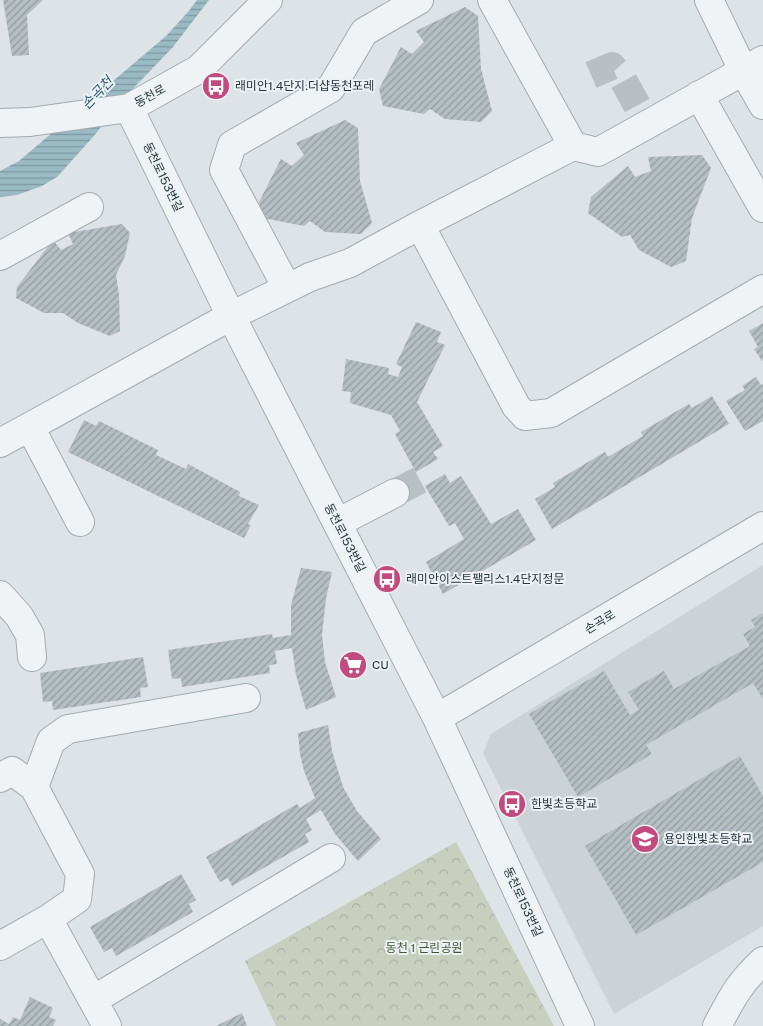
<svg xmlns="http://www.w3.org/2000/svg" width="763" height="1026" font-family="'Public Sans','Noto Sans KR',sans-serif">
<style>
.built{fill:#ccd3d7}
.park{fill:url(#park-crowns)}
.water{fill:url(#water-rules)}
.building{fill:url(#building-hatch)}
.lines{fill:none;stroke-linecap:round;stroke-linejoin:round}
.minor-tunnel{stroke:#b9c0c4;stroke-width:28;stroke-dasharray:28 14;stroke-linecap:butt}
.minor-casing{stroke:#a3abaf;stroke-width:30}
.minor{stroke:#f0f3f5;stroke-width:28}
.labels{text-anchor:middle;stroke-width:4;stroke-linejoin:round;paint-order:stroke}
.poi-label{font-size:12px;fill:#28353b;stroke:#ecf2f4;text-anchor:start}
.street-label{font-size:12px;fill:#28353b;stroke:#ecf2f4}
.park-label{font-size:12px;fill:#455636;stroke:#ecf2f4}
.water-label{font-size:14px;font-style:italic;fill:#355d6c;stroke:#ecf2f4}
</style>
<defs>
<pattern id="park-crowns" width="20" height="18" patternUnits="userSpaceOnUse" patternTransform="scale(1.25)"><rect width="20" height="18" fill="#c8cfbf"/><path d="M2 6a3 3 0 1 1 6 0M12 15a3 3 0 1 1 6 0" fill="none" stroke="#acb2a5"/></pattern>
<pattern id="water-rules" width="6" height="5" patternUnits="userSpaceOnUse" patternTransform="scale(1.25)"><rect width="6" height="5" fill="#9abac4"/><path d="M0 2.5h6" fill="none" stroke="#7e98a0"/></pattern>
<pattern id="building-hatch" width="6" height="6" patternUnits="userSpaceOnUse" patternTransform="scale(1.25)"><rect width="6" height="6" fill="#b5bec2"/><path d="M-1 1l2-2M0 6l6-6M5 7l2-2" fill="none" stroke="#939b9f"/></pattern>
</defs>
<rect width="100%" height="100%" fill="#dde3e6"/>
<!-- built -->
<path class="built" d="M763 565V926L614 1014 483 753 491 734Z"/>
<!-- park -->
<path class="park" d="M456 842 554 1026H276L245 961Z"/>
<!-- water -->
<path class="water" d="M197 0H209L173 47 123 99 93 137 57 177 42 186 17 195 0 197V171L19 161 166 36 188 12Z"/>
<!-- building -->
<path class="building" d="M3 0H43L27 15 29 55 12 56Z
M465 7 478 16 481 69 492 111 481 122 445 119 430 109 424 114 383 106 379 89 401 47 412 54 424 42 416 31Z
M345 120 358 128 360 181 372 223 361 234 325 232 310 221 304 226 263 218 259 202 281 159 292 166 304 155 296 143Z
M702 155 711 168 692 218 686 261 671 267 639 250 630 235 622 237 588 213 591 197 628 166 635 177 651 171 648 157Z
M122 224 130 233 125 256 116 275 119 295 120 331 110 336 78 323 63 313H44L16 298 17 287 53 240 61 250 73 244 68 233Z
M416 322 441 332 437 342 445 345 417 402 443 446 433 452 438 459 416 472 395 434 400 431 391 415 350 403 351 392 342 391 346 359 389 368 388 374 398 377 402 367 396 364Z
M763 323V360L762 361 754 349 758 347 749 331Z
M756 377 761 385 763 384V421L745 431 726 401 745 390 742 386Z
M712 396 729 424 552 529 535 499 555 487 553 483 605 452 608 457 643 436 641 432 689 404 692 408Z
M84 420 96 426 99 421 158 450 156 455 186 469 188 464 240 492 239 496 259 505 248 524 251 525 244 538 68 452Z
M445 474 450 483 461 476 491 524 518 509 536 540 443 594 426 562 464 539 455 523 449 526 425 486Z
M301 568 332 572 326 598 322 635 325 662 336 697 306 710 296 675 292 648 275 651 277 664 269 665 270 673 182 687 181 678 172 679 168 650 272 634 273 638 291 635V605Z
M763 613V699L753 683 646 745 652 754 578 797 529 714 604 671 630 715 639 710 628 692 664 671 674 689 750 646 743 634 755 627 751 620Z
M143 657 148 687 140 688 141 697 53 710 52 701 43 702 40 673Z
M328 725 332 751 343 787 357 811 381 839 358 861 335 834 321 810 306 819 312 830 305 834 309 842 232 886 228 878 220 882 206 857 297 804 300 808 315 798 304 771 300 754 298 733Z
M740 756 763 796V862L636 935 585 846Z
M181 874 196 900 189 904 193 912 116 956 112 948 104 952 90 927Z
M30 997 53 1008 49 1017 56 1020 53 1026H0V1019L9 1024 13 1017 20 1020Z
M242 1013 247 1026H216Z"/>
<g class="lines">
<!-- minor-tunnel -->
<path class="minor-tunnel" d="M591 75 612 66 621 76 638 107
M395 493 429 475"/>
<defs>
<path id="minor" d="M492 0 573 146
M709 0 743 70 763 105
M699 95 763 208
M129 108 231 316 437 718 580 1026
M0 123 30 122 129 108 199 69 268 0
M420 225 516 406 525 416 551 413 763 289
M0 256 89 207
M287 288 224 170 232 145 331 88 364 32 419 0
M30 427 80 522
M0 443 231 316 310 277 350 263 420 225 573 146 598 152 763 60
M337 523 395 493
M0 595 19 616 30 635 32 657
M437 718 763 526
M0 778 12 771 34 787 80 874 77 899 48 919 107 1026
M34 787 51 741 68 729 246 698
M0 946 48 919
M93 1000 331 858
M717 1026C732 998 739 983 763 961"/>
</defs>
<!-- minor casing -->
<use href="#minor" class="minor-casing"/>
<!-- minor -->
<use href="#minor" class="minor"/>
</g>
<!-- icons -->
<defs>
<symbol id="bus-disc" viewBox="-11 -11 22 22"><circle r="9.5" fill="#c34a7f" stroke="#ecf2f4"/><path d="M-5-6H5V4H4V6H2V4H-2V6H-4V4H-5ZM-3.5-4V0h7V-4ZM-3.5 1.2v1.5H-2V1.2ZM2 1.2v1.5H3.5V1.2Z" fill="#fff"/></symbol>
<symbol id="supermarket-disc" viewBox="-11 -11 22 22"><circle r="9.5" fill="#c34a7f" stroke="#ecf2f4"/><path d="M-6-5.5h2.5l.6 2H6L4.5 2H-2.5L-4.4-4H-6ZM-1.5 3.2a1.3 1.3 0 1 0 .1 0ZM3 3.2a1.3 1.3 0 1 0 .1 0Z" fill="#fff"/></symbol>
<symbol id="school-disc" viewBox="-11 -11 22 22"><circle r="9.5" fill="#c34a7f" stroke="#ecf2f4"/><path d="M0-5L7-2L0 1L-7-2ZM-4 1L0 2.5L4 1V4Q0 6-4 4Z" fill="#fff"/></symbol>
</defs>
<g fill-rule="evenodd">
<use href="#bus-disc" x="200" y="70" width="32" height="32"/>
<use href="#bus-disc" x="371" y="563" width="32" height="32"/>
<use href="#supermarket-disc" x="337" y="649" width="32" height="32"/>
<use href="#bus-disc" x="496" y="788" width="32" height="32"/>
<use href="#school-disc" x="629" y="823" width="32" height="32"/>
</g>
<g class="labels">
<!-- poi labels -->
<g class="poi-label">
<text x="235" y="90">래미안1.4단지.더샵동천포레</text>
<text x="406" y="583">래미안이스트팰리스1.4단지정문</text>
<text x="372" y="669">CU</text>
<text x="531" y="808">한빛초등학교</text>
<text x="664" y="843">용인한빛초등학교</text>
</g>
<!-- street labels -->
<g class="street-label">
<text transform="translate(150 96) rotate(-29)" y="4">동천로</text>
<text transform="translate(163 177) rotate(64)" y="4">동천로153번길</text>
<text transform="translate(345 538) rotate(63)" y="4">동천로153번길</text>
<text transform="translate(600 622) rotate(-31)" y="4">손곡로</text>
<text transform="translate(523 902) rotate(65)" y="4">동천로153번길</text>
</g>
<!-- park labels -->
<g class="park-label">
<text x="424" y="952">동천 1 근린공원</text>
</g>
<!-- water labels -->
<g class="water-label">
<text transform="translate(97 93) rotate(-46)" y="5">손곡천</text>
</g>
</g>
</svg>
